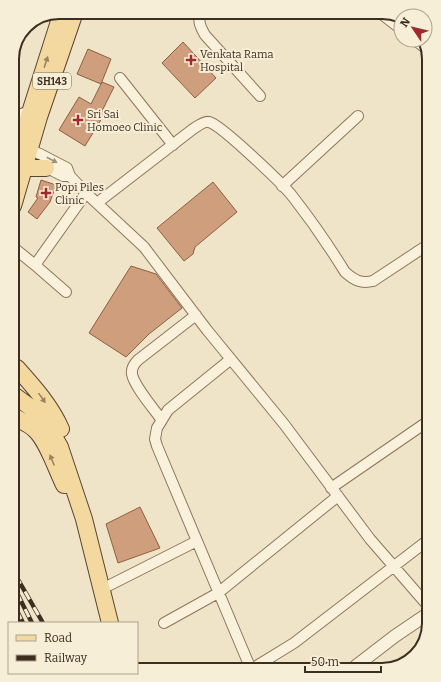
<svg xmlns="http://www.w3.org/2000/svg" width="441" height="682" font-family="Bitter,serif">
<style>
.building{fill:#cf9f7d;stroke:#8d5f41}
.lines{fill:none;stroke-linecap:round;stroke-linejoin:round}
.minor-casing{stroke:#8d765c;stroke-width:12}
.tertiary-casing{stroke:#8d765c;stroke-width:14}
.secondary-casing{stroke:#6f573f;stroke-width:16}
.primary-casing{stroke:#5b4430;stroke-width:18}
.minor{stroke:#faf1dc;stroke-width:10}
.tertiary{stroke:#faf1dc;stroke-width:12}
.secondary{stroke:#faf1dc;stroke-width:14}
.primary{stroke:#f3d9a0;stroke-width:16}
.rail-casing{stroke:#3d2e20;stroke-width:4.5}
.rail{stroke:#f7eed8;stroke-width:3;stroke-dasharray:9;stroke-linecap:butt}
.oneway{fill:#988460}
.oneway2{fill:#9c907e}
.poi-dot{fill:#9e2a2b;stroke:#f7eed8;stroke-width:1.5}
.labels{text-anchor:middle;stroke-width:4;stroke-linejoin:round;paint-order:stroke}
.shield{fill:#f7eed8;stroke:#756857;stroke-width:1}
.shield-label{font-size:10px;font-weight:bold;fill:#3d2e20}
.poi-label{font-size:11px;fill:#3d2e20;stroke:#f7eed8;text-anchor:start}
.rim{fill:none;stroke:#3d2e20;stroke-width:2}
</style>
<rect width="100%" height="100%" fill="#f0e4c8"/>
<!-- building -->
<path class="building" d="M183 42 216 78 195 98 162 63Z
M88 49 111 59 101 84 77 74Z
M102 82 114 87 102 111 105 113 85 146 59 130 79 97 91 104Z
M41 180 56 185 50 202 37 219 28 212 38 198 36 197Z
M213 182 237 212 195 247 193 254 184 261 157 228Z
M131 266 156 274 182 308 149 334 126 357 89 333Z
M140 507 160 548 118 563 106 524Z"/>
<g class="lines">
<defs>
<path id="minor" d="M201 12C197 21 201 28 205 35L260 96
M379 12 401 29
M415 40 424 47
M120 78 173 145
M30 150 40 154 67 168 70 176 86 193 144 247 207 330 284 424 370 539 429 607
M41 165 63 176H70
M282 186 358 116
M97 203 193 129C198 126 204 121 209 122 220 124 284 185 293 197 311 220 329 246 345 272 354 280 361 284 373 281L426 246
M14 248 35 265 66 292
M35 265 86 193
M231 359 168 410 157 428 155 439 157 446 250 667
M161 419C154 409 134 386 132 374 131 368 134 364 138 360L196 315
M331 488 427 422
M102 589 197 541
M164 623 218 593 338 496
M255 667 294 643 428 540"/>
<path id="tertiary" d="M356 666 395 636 429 613"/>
<path id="secondary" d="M13 119 30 113"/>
<path id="primary" d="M13 166 62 12
M24 168H46
M13 206 39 117 75 12
M17 368C34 387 51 406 61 429
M15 396 30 407 44 419 60 447 84 519 110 623
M15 417C21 421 29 424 34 429 47 440 56 469 64 485"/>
</defs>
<!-- minor casing -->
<use href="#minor" class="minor-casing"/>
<!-- tertiary casing -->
<use href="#tertiary" class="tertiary-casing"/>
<!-- secondary casing -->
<use href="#secondary" class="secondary-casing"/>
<!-- primary casing -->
<use href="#primary" class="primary-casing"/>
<!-- minor -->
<use href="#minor" class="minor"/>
<!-- tertiary -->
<use href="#tertiary" class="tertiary"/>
<!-- secondary -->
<use href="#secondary" class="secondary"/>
<!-- primary -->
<use href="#primary" class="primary"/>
<defs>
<path id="rail" d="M16 576 43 623
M17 593 32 623
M17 611 23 623"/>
</defs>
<!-- rail casing -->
<use href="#rail" class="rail-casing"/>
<!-- rail -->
<use href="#rail" class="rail"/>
</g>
<!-- one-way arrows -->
<defs><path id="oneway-solid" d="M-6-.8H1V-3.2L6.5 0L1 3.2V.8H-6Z"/></defs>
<g class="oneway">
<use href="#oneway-solid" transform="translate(46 62) rotate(-72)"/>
<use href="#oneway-solid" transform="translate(42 398) rotate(55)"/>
<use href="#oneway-solid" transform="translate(52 460) rotate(-112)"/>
</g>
<use class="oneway2" href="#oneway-solid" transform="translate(52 160) rotate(28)"/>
<!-- markers -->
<g class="poi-dot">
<path d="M189 54h4v4h4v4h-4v4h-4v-4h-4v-4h4z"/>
<path d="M76 114h4v4h4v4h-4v4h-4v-4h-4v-4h4z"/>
<path d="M44 187h4v4h4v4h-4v4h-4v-4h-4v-4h4z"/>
</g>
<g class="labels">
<!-- shield labels -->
<rect class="shield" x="33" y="73" width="38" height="16" rx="3"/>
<g class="shield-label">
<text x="52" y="85">SH143</text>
</g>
<!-- poi labels -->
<g class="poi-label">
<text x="200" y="58">Venkata Rama<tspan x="200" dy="13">Hospital</tspan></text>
<text x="87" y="118">Sri Sai<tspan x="87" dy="13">Homoeo Clinic</tspan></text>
<text x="55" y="191">Popi Piles<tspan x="55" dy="13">Clinic</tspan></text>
</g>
</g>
<!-- crop -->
<path d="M0 0H441V682H0ZM59 19H382A40 40 0 0 1 422 59V623A40 40 0 0 1 382 663H59A40 40 0 0 1 19 623V59A40 40 0 0 1 59 19Z" fill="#f7eed8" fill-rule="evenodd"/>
<path class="rim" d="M59 19H382A40 40 0 0 1 422 59V623A40 40 0 0 1 382 663H59A40 40 0 0 1 19 623V59A40 40 0 0 1 59 19Z"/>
<!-- legend -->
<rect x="8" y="622" width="130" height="52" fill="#f7eed8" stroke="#ada18e"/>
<rect x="16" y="635" width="20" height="6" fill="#f3d9a0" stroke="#ada18e"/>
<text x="44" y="642" font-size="12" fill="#3d2e20">Road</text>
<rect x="16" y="655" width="20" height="6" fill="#3d2e20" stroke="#ada18e"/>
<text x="44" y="662" font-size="12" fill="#3d2e20">Railway</text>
<!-- north arrow -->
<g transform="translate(413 28) rotate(305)"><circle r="19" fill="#f7eed8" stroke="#ada18e"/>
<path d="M0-3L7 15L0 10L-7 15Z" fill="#9e2a2b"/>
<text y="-6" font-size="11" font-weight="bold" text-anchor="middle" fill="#3d2e20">N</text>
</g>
<!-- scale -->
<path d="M305 666v6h76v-6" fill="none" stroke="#3d2e20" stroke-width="2"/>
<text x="311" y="666" font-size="12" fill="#3d2e20" stroke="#f7eed8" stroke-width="3" paint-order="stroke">50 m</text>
</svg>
